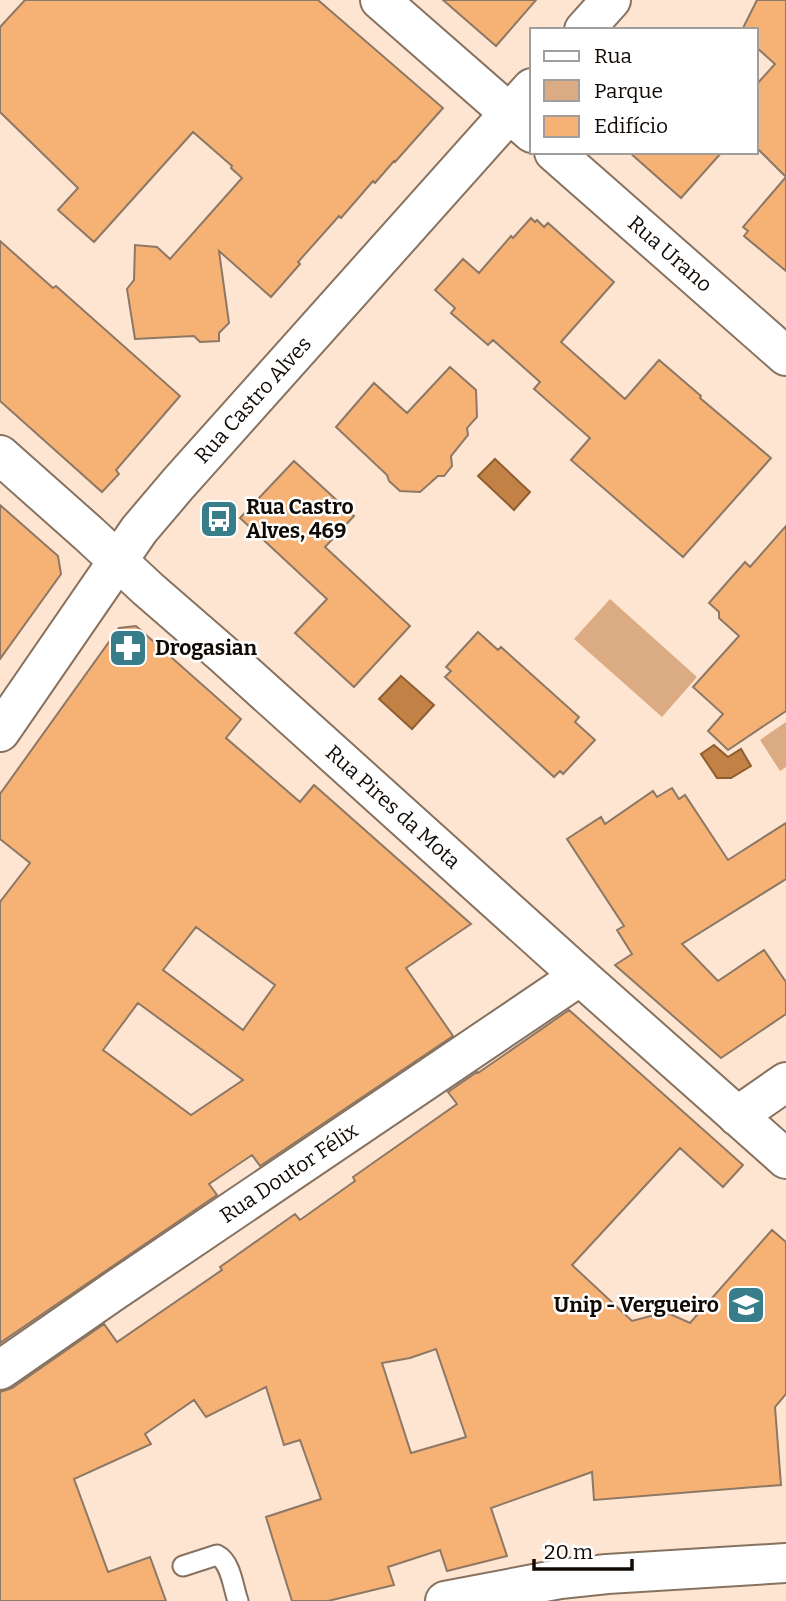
<svg xmlns="http://www.w3.org/2000/svg" width="786" height="1601" font-family="Bitter,serif">
<style>
.green{fill:#dbac84}
.water{fill:#c38245;stroke:#8e5e32;stroke-width:2}
.building{fill:#f6b275;stroke:#8d7865;stroke-width:2;fill-rule:evenodd}
.lines{fill:none;stroke-linecap:round;stroke-linejoin:round}
.lane-casing{stroke:#877260;stroke-width:23}
.street-casing{stroke:#877260;stroke-width:42}
.secondary-casing{stroke:#877260;stroke-width:42}
.lane{stroke:#fff;stroke-width:19}
.street{stroke:#fff;stroke-width:38}
.secondary{stroke:#fff;stroke-width:38}
.labels{text-anchor:middle;stroke-width:5;stroke-linejoin:round;paint-order:stroke}
.street-label{font-size:21px;fill:#110a04;stroke:#fff}
.poi-label{font-size:21px;font-weight:bold;fill:#110a04;stroke:#fff;text-anchor:start}
</style>
<rect width="100%" height="100%" fill="#fee5d1"/>
<!-- green -->
<path class="green" d="M610 599 697 677 662 717 574 639Z
M786 722V767L780 771 760 740Z"/>
<!-- water -->
<path class="water" d="M495 459 530 492 514 510 478 476Z
M401 676 434 705 412 729 379 699Z
M714 745 728 757 741 749 751 766 731 778H717L701 754Z"/>
<!-- building -->
<path class="building" d="M25 0H318L443 108 395 162 394 161 375 183 373 181 341 218 339 216 298 262 300 264 271 297 219 251 229 323 219 333V341L200 342 194 336 135 339 127 289 134 280 135 245 157 247 170 259 242 178 231 168 232 166 193 132 94 242 58 210 78 188 0 112V27Z
M443 0H536L496 46Z
M757 0H786V271L744 236 748 231 743 227 786 177 756 147V85L775 64 756 47V30H742Z
M629 152H722L681 198Z
M531 218 535 222 537 220 544 227 548 223 614 282 561 342 625 399 659 360 701 396 700 398 771 458 683 557 571 460 590 438 534 389 540 382 493 340 488 345 451 313 455 308 435 290 463 259 479 273 511 236 513 238Z
M0 241 53 288 56 286 180 396 116 470 119 474 102 492 0 401Z
M450 367 476 390 477 417 467 428 468 435 451 456 452 466 444 476H438L420 492 400 491 389 481 387 475 336 427 374 383 407 413Z
M294 461 354 516 325 547 410 626 354 687 295 633 327 599 240 518Z
M0 505 58 556 61 574 0 659Z
M786 526V711L728 750 708 731 723 714 693 687 739 636 719 618V612L709 603 745 562 750 567Z
M136 626 241 719 226 738 300 802 314 785 471 924 406 968 453 1036 260 1166 252 1155 209 1184 217 1195 0 1343V902L30 863 0 839V794L119 628ZM196 927 275 985 243 1030 163 970ZM138 1003 243 1080 191 1115 103 1050Z
M478 632 498 650 501 647 579 717 575 722 595 740 563 774 560 771 554 777 445 677 451 671 446 667Z
M672 788 679 799 685 795 728 860 786 823V879L682 944 718 981 764 950 786 982V1014L721 1058 615 965 632 954 617 930 624 926 567 839 601 817 605 824 653 791 657 797Z
M569 1010 743 1165 723 1187 680 1148 572 1265 632 1321 662 1313 670 1314 690 1323 772 1230 786 1242V1394L775 1407 781 1485 594 1500 592 1472 491 1508 507 1556 447 1571 440 1550 388 1567 394 1585 328 1601H292L266 1517 321 1499 300 1440 284 1445 266 1387 206 1417 194 1400 145 1434 151 1444 74 1479 108 1572 150 1557 166 1601H0V1392L12 1388 104 1324 117 1342 222 1270 220 1267 295 1214 300 1220 355 1181 353 1177 457 1104 448 1092 477 1072 478 1073ZM436 1349 466 1437 411 1453 382 1363 410 1358Z"/>
<g class="lines">
<defs>
<path id="lane" d="M183 1566 217 1555C231 1562 233 1587 238 1601"/>
<path id="street" d="M380 0 532 133
M584 30 611 0
M554 152 786 356
M0 732 139 530 178 484 532 88
M737 1116 786 1082
M0 1370 114 1291 580 976"/>
<path id="secondary" d="M0 455 89 534 148 589 224 655 580 976 786 1159
M445 1601 560 1579 607 1574 786 1563"/>
</defs>
<!-- lane casing -->
<use href="#lane" class="lane-casing"/>
<!-- street casing -->
<use href="#street" class="street-casing"/>
<!-- secondary casing -->
<use href="#secondary" class="secondary-casing"/>
<!-- lane -->
<use href="#lane" class="lane"/>
<!-- street -->
<use href="#street" class="street"/>
<!-- secondary -->
<use href="#secondary" class="secondary"/>
</g>
<!-- icons -->
<defs>
<symbol id="bus-square" viewBox="-11 -11 22 22"><rect x="-9" y="-9" width="18" height="18" rx="4" fill="#387d8a" stroke="#fff"/><path d="M-5-6H5V4H4V6H2V4H-2V6H-4V4H-5ZM-3.5-4V0h7V-4ZM-3.5 1.2v1.5H-2V1.2ZM2 1.2v1.5H3.5V1.2Z" fill="#fff"/></symbol>
<symbol id="pharmacy-square" viewBox="-11 -11 22 22"><rect x="-9" y="-9" width="18" height="18" rx="4" fill="#387d8a" stroke="#fff"/><path d="M-2-6h4v4h4v4h-4v4h-4v-4h-4v-4h4Z" fill="#fff"/></symbol>
<symbol id="university-square" viewBox="-11 -11 22 22"><rect x="-9" y="-9" width="18" height="18" rx="4" fill="#387d8a" stroke="#fff"/><path d="M0-5L7-2L0 1L-7-2ZM-4 1L0 2.5L4 1V4Q0 6-4 4Z" fill="#fff"/></symbol>
</defs>
<g fill-rule="evenodd">
<use href="#bus-square" x="197" y="497" width="44" height="44"/>
<use href="#pharmacy-square" x="106" y="626" width="44" height="44"/>
<use href="#university-square" x="724" y="1283" width="44" height="44"/>
</g>
<g class="labels">
<!-- street labels -->
<g class="street-label">
<text transform="translate(670 254) rotate(41)" y="7">Rua Urano</text>
<text transform="translate(253 400) rotate(-48)" y="7">Rua Castro Alves</text>
<text transform="translate(393 807) rotate(42)" y="7">Rua Pires da Mota</text>
<text transform="translate(289 1173) rotate(-34)" y="7">Rua Doutor Félix</text>
</g>
<!-- poi labels -->
<g class="poi-label">
<text x="246" y="514">Rua Castro<tspan x="246" dy="24">Alves, 469</tspan></text>
<text x="155" y="655">Drogasian</text>
<text x="719" y="1312" text-anchor="end">Unip - Vergueiro</text>
</g>
</g>
<!-- legend -->
<rect x="530" y="28" width="228" height="126" fill="#ffffff" stroke="#a09d9b" stroke-width="2"/>
<rect x="544" y="51" width="35" height="10" fill="#ffffff" stroke="#a09d9b" stroke-width="2"/>
<text x="594" y="63" font-size="21" fill="#110a04">Rua</text>
<rect x="544" y="80" width="35" height="21" fill="#dbac84" stroke="#a09d9b" stroke-width="2"/>
<text x="594" y="98" font-size="21" fill="#110a04">Parque</text>
<rect x="544" y="116" width="35" height="21" fill="#f6b275" stroke="#a09d9b" stroke-width="2"/>
<text x="594" y="133" font-size="21" fill="#110a04">Edifício</text>
<!-- scale -->
<path d="M534 1559v10h98v-10" fill="none" stroke="#110a04" stroke-width="3.5"/>
<text x="544" y="1559" font-size="21" fill="#110a04" stroke="#ffffff" stroke-width="5" paint-order="stroke">20 m</text>
</svg>
